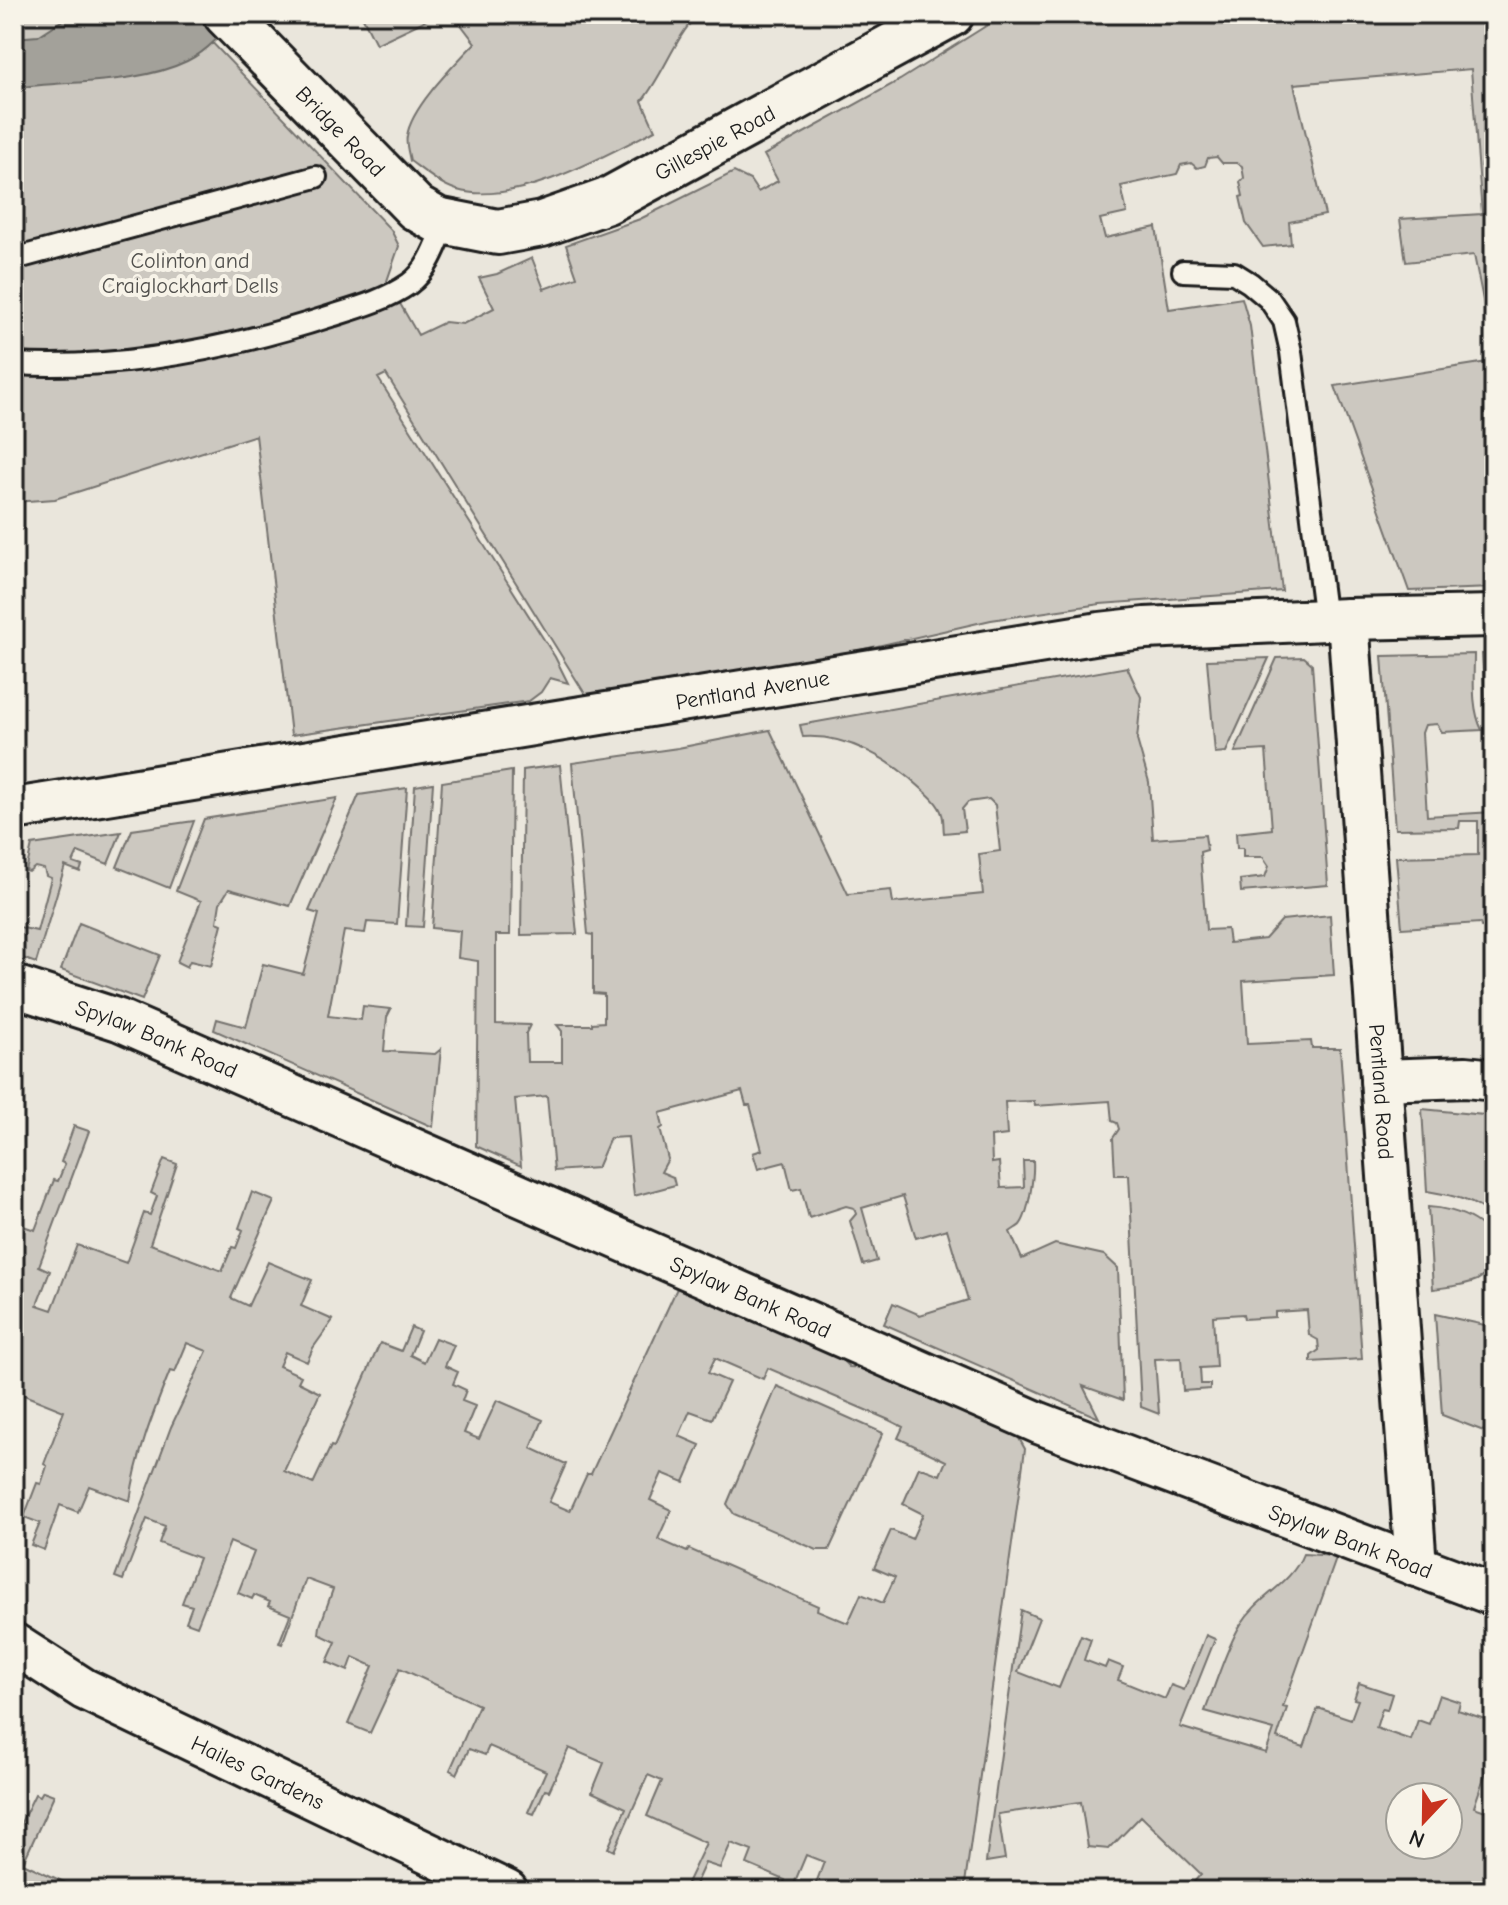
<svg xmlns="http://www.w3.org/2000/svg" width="1508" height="1905" font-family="'Comic Neue',sans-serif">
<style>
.green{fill:#ccc8c0;stroke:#74726e;stroke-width:2;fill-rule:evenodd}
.water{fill:#a3a19a;stroke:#6d6c68;stroke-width:2}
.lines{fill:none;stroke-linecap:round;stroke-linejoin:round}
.service-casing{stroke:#1c1c1c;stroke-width:26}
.minor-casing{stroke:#1c1c1c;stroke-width:46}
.secondary-casing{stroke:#1c1c1c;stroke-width:50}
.service{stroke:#f7f3e8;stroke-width:20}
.minor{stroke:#f7f3e8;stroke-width:40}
.secondary{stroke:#f7f3e8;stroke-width:44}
.labels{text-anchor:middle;stroke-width:8;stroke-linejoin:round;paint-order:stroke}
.street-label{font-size:22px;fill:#1c1c1c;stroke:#f7f3e8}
.park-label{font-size:22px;fill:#51504d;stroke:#f7f3e8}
</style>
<rect width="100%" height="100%" fill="#eae6dc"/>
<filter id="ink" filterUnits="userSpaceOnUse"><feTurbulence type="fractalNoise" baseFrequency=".0125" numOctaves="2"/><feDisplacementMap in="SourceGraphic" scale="16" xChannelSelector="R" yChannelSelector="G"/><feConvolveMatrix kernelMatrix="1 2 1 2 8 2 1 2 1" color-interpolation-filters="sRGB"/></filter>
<g filter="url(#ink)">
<!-- green -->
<path class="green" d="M14 14H185L391 230 399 246 387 281 418 335 445 322 463 324 494 308 479 278 497 274 532 258 544 289 577 277 566 245 640 219 734 172 750 180 758 192 778 181 764 155 900 80 1005 14H1494V330H1489L1474 255 1406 262 1400 219 1482 214 1471 69 1294 84 1325 215 1289 222 1291 244 1263 247 1246 223 1240 197 1243 196 1240 182 1244 178 1242 166 1237 163H1222L1217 157 1208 158 1205 166 1197 168 1191 163 1181 165 1177 174 1121 186 1127 213 1100 219 1105 238 1156 227 1169 309 1242 298 1250 326 1282 591 1100 604 991 620 860 650 587 697 386 374 378 378 555 657 568 683 550 678 541 692 529 701 291 735 256 435 55 499 14 502Z
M361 14H439L376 44Z
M453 14H698C674 39 664 74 642 101L655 130C605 156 515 207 457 190 439 184 425 172 410 161 409 154 405 143 407 136 411 107 455 64 475 43Z
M1494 361V588L1409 591 1335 386Z
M1494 653V735L1486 719 1482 654Z
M1474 654C1474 679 1471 708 1482 730L1442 732 1437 724 1425 725 1422 733 1427 816 1493 812 1494 793V926L1481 927 1480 923 1402 928 1396 857 1478 855V821H1460L1459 828 1395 829 1382 656Z
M1304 657 1312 664 1328 885 1241 892 1240 880 1265 877 1269 866 1263 857H1243V848H1237L1236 833 1272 829 1266 750 1235 752 1277 658Z
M1269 658 1226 752 1215 753 1207 660Z
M1127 667 1141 697 1137 740 1149 782 1153 839 1205 835 1207 850 1200 852 1206 930 1227 929 1229 943 1265 939 1282 920 1330 915 1334 975 1243 981 1247 1044 1311 1041 1312 1048H1340L1362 1359 1311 1362V1356L1319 1350 1318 1340 1309 1335 1307 1310 1275 1312V1317L1244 1319 1243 1314 1213 1316 1216 1367 1200 1368 1201 1384H1210V1389L1183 1391 1181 1358 1155 1359 1159 1414 1141 1407 1129 1175H1115L1113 1138 1119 1129 1117 1123 1112 1121 1110 1101 1035 1106 1034 1101 1005 1102 1007 1135 991 1137 992 1163 999 1162 1001 1188 1024 1187 1023 1161H1033C1034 1175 1029 1214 1020 1225 1018 1227 1012 1230 1010 1232L1022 1259 1055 1244 1104 1255 1118 1268 1123 1400 1083 1386 1099 1418 884 1324 893 1303 920 1315 968 1300 947 1229 916 1238 903 1196 862 1208 877 1261 863 1265 850 1221 856 1214 854 1208 846 1206 809 1218 801 1188 792 1190 785 1162 758 1169 753 1153 762 1150 750 1105H746L742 1091 660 1113 663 1127 660 1129 668 1159 661 1172 673 1177 675 1185 634 1196 628 1137 610 1138 597 1168 554 1171 547 1096 515 1099 521 1166 476 1146 478 961 458 958 460 931 432 928 442 782 512 771 510 935H496V1024L530 1025 526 1033 527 1062H562V1031L557 1025H592V1023L604 1022V994L593 993V935L588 934 572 763 678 748 770 730 848 894 891 890 893 903 983 894 979 854 1000 851 995 805 989 799 968 802 962 809 965 831 944 833C943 827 944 820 942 814 939 804 930 796 922 789 890 759 847 734 803 737L800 725Z
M560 765 577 934 521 935 523 770Z
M433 783 423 927 406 926 415 786Z
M407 788 397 924 367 922 365 933 344 931 328 1016 361 1020 363 1006 391 1009 387 1017 384 1051 435 1054 441 1049 433 1127 214 1030 217 1019 246 1027 263 964 303 974 319 914 309 911 359 795Z
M337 798 290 906 229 889 220 903 217 922 222 924 211 966 190 961 187 967 177 962 201 901 176 891 204 819Z
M194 821 169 888 117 867 132 830Z
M121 832 108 864 78 852 73 863 82 866 80 872 65 866 36 963 14 955V926L37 931 51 878 46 876 44 869 35 867 29 872 26 871 32 845Z
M79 923 160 955 142 1000 61 970Z
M1422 1109 1494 1116V1218C1475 1200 1452 1195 1427 1191Z
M74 1126 89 1131 39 1266 50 1271 37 1305 52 1310 77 1245 126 1263 144 1213 150 1215 157 1196 151 1193 164 1159 177 1164 150 1244 222 1271 232 1247 236 1248 243 1230 239 1228 252 1192 274 1201 231 1298 248 1306 268 1262 312 1280 301 1306 333 1320 313 1348 307 1362 285 1352 279 1366 301 1376 298 1382 320 1393 284 1471 313 1484 331 1446 334 1447 380 1343 401 1351 411 1327 420 1331 410 1355 424 1362 435 1338 454 1345 445 1366 458 1372 453 1384 466 1390 462 1401 475 1406 464 1433 479 1439 497 1400 543 1420 531 1448 566 1464 549 1502 570 1511 587 1474H591L678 1286 838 1356 849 1367 866 1368 1016 1433 1025 1449 964 1891H813L824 1862 806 1855 791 1891H781L785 1880 747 1864 752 1851 731 1843 720 1868 705 1863 694 1887 687 1883 706 1843 647 1816 662 1781 648 1775 614 1851 608 1848 626 1808 592 1792 604 1763 569 1748 549 1791 545 1790 534 1814 528 1812 546 1771 489 1746 485 1755 469 1749 457 1774 450 1770 479 1705 400 1668 370 1733 348 1724 373 1666 353 1657 348 1671 327 1662 336 1642 319 1634 320 1626 333 1589 306 1579 282 1644 279 1643 290 1615 268 1606 270 1602 254 1595 252 1599 238 1593 254 1552 230 1542 197 1626 186 1622 192 1606 182 1603 199 1558 159 1543 165 1526 147 1519 123 1580 115 1577 171 1427 207 1351 187 1343 175 1372 170 1371C153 1413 136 1456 130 1501L89 1486 78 1512 60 1505 44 1550 31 1545 40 1523 24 1517 37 1483 41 1484 47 1466 44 1464 64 1411 14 1391V1223L35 1230 54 1180 58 1181 65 1164 61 1162ZM715 1358 763 1379 768 1368 889 1420 903 1427 898 1438 946 1461 940 1475 919 1467 903 1504 923 1514 912 1539 891 1530 874 1568 895 1577 883 1603 861 1594 848 1623 817 1610 818 1606 689 1549 687 1552 658 1539 671 1510 650 1500 662 1473 684 1482 700 1445 679 1436 690 1411 712 1419 729 1382 708 1373Z
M1428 1207C1455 1208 1503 1224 1493 1261 1491 1269 1485 1276 1477 1280 1464 1286 1447 1287 1433 1289Z
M1435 1314 1494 1327V1435L1442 1415Z
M777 1386 883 1433 829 1550H817L734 1514 727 1504Z
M1303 1554 1337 1556 1283 1707 1287 1708 1277 1738 1304 1747 1318 1708 1351 1719 1358 1700 1354 1699 1359 1683 1392 1694 1387 1710 1382 1709 1376 1728 1411 1740 1418 1720 1429 1724 1439 1695 1460 1702 1458 1710 1494 1722V1748L1474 1807 1494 1814V1891H1186L1201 1874 1141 1816 1109 1849 1088 1847 1081 1802 998 1814 1005 1859 986 1862 1021 1610 1039 1618 1018 1672 1059 1688 1081 1635 1091 1639 1084 1660 1105 1668 1108 1661 1123 1667 1118 1680 1165 1699 1171 1685 1184 1690 1206 1635 1215 1639 1180 1727 1266 1753 1274 1730 1205 1711C1216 1684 1226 1648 1241 1624 1258 1596 1291 1585 1303 1554ZM1400 1797H1448V1845H1400Z
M43 1791 54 1795 23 1863 83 1891H14V1837L35 1794 40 1796Z"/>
<!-- water -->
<path class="water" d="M72 14H238C224 32 208 51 187 61 138 85 69 80 14 88V38L38 36Z"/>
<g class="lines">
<defs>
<path id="service" d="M14 259 316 177
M1183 271 1234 273 1250 283 1269 299 1284 321 1291 352 1325 620
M14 364C121 370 229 349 331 316 357 308 386 300 409 284 429 270 437 243 446 222"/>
<g id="minor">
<path id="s1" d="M1348 619 1416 1566"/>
<path id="s2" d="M14 809 1100 633 1145 628 1348 619 1494 616"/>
<path id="s3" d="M14 986 119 1020 1039 1423 1494 1595"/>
<path d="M1381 1080 1466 1077 1494 1080"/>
<path id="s4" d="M14 1644 84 1689 507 1891"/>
</g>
<g id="secondary">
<path id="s5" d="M226 14 416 208 437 220 498 232 542 224 607 201 951 14"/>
</g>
</defs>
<!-- service casing -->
<use href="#service" class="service-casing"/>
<!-- minor casing -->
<use href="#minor" class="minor-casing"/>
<!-- secondary casing -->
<use href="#secondary" class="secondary-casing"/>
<!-- service -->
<use href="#service" class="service"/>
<!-- minor -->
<use href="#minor" class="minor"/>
<!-- secondary -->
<use href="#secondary" class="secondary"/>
</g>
</g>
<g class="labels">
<!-- street labels -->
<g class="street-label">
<text dy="8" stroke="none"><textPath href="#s5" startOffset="164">Bridge Road</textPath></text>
<text dy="8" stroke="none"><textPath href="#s5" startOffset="594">Gillespie Road</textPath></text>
<text dy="8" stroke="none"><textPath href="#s2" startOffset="748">Pentland Avenue</textPath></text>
<text dy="8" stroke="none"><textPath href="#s3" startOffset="152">Spylaw Bank Road</textPath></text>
<text dy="8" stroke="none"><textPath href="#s1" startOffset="474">Pentland Road</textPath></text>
<text dy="8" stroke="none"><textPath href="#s3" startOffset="800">Spylaw Bank Road</textPath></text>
<text dy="8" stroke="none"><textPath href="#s3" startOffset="1448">Spylaw Bank Road</textPath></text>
<text dy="8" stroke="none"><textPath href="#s4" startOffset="276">Hailes Gardens</textPath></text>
</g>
<!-- park labels -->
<g class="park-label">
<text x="190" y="268">Colinton and<tspan x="190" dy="25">Craiglockhart Dells</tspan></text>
</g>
</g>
<!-- margin -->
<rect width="1508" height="1905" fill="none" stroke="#f7f3e8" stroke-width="48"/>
<rect x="24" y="24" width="1460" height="1857" fill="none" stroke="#1c1c1c" stroke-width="3" filter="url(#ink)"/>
<!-- north arrow -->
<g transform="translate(1424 1821) rotate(202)"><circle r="38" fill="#f7f3e8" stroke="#9f9d96" stroke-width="2"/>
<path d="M0-6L14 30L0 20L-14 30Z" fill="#c8321e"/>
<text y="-12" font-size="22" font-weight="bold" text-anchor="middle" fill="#1c1c1c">N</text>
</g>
</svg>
